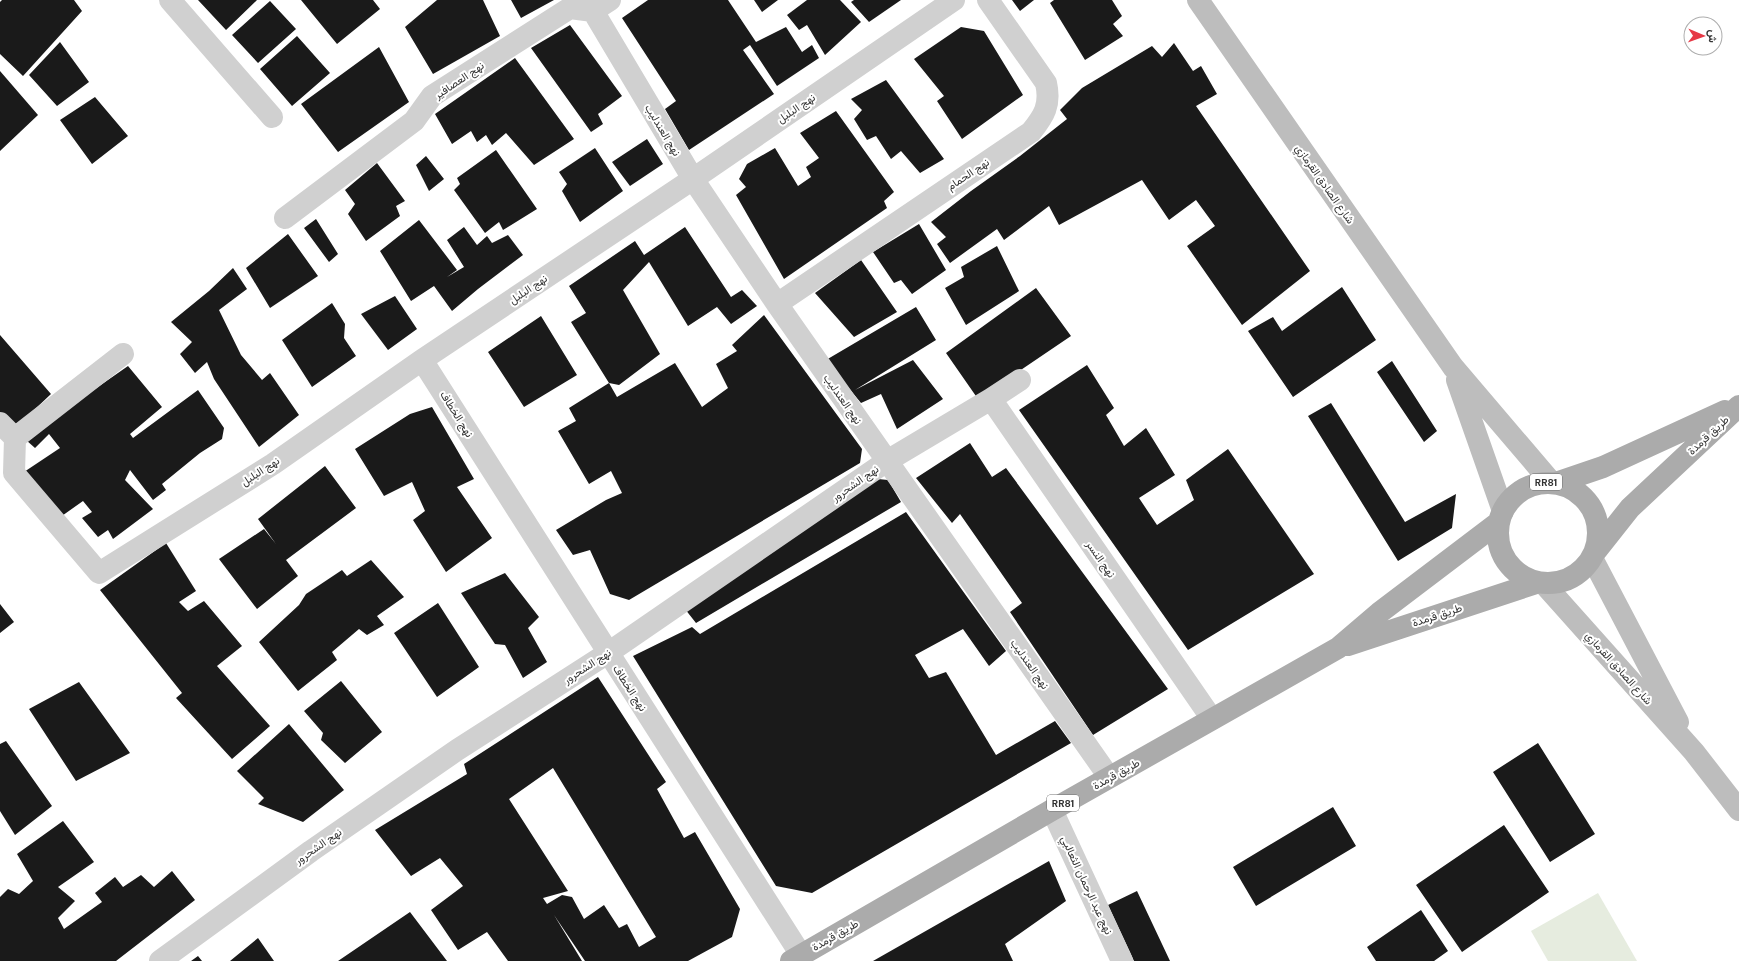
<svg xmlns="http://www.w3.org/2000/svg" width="1739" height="961" font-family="'DM Sans',Vazirmatn,sans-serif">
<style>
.green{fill:#e6ecdf}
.building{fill:#1a1a1a;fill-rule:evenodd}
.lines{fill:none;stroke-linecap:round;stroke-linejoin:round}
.minor{stroke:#d0d0d0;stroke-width:22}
.secondary{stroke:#bdbdbd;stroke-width:22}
.primary{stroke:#ababab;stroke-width:22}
.labels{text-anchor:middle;stroke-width:4;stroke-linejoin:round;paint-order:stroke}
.shield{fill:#fff;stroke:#707070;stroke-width:1}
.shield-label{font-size:10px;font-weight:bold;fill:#333}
.street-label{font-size:11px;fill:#333;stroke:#fff}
</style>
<rect width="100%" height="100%" fill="#fff"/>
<!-- green -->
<path class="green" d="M1598 893 1637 961H1548L1531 931Z"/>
<!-- building -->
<path class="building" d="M2 0H74L82 11 23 76 0 54V2Z
M198 0H257L226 30Z
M301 0H373L380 9 337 44Z
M437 0H483L500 36 433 74 405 27Z
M511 0H554L521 18Z
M648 0H728L756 42 786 27 802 52 812 45 819 58 777 86 750 45 743 50 774 94 689 150 665 109 676 101 622 18Z
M754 0H778L762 12Z
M807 0H840L861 22 825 55 807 25 799 30 787 15Z
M854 0H901L869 22 851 2Z
M1012 0H1034L1020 11Z
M1054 0H1112L1122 16 1113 24 1123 36 1085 60 1050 3Z
M270 1 296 29 258 63 232 35Z
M570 25 622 96 598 114 603 124 591 132 531 48Z
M961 27 984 31 1023 95 962 139 937 101 944 96 914 59Z
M297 36 330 73 292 106 260 69Z
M60 42 89 82 57 106 29 75Z
M1174 43 1193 71 1201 66 1217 94 1196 106 1310 271 1242 325 1187 246 1215 226 1196 200 1169 220 1142 180 1059 225 1049 206 1004 240 997 229 950 263 937 244 946 237 931 222 971 191 1020 156 1067 119 1060 110 1082 88 1152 46 1162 57Z
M379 47 409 102 338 152 301 104Z
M515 58 574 139 534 165 506 133 492 145 486 135 477 142 471 131 452 144 435 114Z
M0 71 38 115 0 151Z
M886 80 944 159 920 173 901 151 891 159 876 136 867 140 854 119 862 110 851 99Z
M95 97 128 136 92 164 60 120Z
M836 111 894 192 884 201 887 208 784 279 736 195 746 187 739 179 747 164 775 148 798 186 811 177 806 167 819 158 800 133Z
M647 139 663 164 630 186 612 162Z
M595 148 623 191 580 222 562 191 567 184 559 172Z
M496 150 537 209 503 230 499 222 485 233 454 190 460 184 457 178Z
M426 156 444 179 429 191 416 165Z
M377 163 405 201 396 206 400 216 366 241 348 214 355 204 345 190Z
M316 219 338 254 329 262 304 228Z
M419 220 457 270 447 277 464 267 447 240 464 227 477 245 487 236 492 243 508 235 523 255 478 289 452 311 434 286 411 301 380 251Z
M919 224 946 270 912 294 901 280 894 283 873 252Z
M685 227 731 297 742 290 757 306 731 324 717 307 688 326 649 262 623 290 660 354 619 385 609 383 617 397 675 363 702 407 728 388 716 364 737 351 732 345 764 315 862 449 860 463 629 600 610 594 590 550 573 555 556 530 606 500 622 493 611 471 589 484 558 431 576 421 569 408 609 383 571 322 586 313 569 286 635 241 644 255Z
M288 234 318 276 270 308 246 268Z
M997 246 1019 291 966 325 945 288 964 277 961 267Z
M861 260 897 312 854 337 815 293Z
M233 268 247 289 219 310 241 355 262 380 270 373 299 415 259 447 214 379 207 362 195 373 180 354 192 342 171 322 209 291Z
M1342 287 1376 340 1293 397 1248 331 1273 317 1282 331Z
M1036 288 1071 336 978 399 946 353Z
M395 296 417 329 388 350 361 314Z
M332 303 345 324 344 338 356 356 312 387 282 340Z
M916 307 936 340 855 390 913 360 943 399 897 429 881 394 861 403 826 360Z
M541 316 577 375 524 407 488 352Z
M0 335 51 394 14 429 0 415Z
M1392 361 1437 431 1424 442 1377 372Z
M1087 365 1114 408 1106 415 1124 446 1146 428 1175 475 1139 498 1157 525 1194 500 1186 480 1228 449 1314 574 1188 650 1019 410Z
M128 366 162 407 130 434 133 438 198 390 224 428 222 439 200 453 162 484 166 490 153 500 130 470 125 480 153 509 113 539 108 530 98 537 82 518 92 512 83 501 59 518 24 472 60 448 49 434 35 448 26 440 85 396Z
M1331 403 1405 522 1456 494 1452 528 1398 561 1308 416Z
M432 407 474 479 457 487 492 538 446 572 413 520 425 511 412 482 384 496 355 449 410 414Z
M970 443 992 477 1006 468 1168 689 1093 735 1010 612 1022 603 960 514 952 523 916 478Z
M325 466 356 508 286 560 298 576 257 609 219 559 264 529 276 544 258 519Z
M878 479 888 480 901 502 696 623 681 604Z
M906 512 1006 651 989 666 963 629 915 655 929 678 946 672 996 755 1055 721 1071 743 812 893 776 886 633 656 692 627 700 634Z
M166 543 196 591 179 602 188 611 204 601 242 646 217 666 270 726 232 759 176 698 182 693 100 590Z
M371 560 404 597 377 616 384 625 367 635 359 629 332 652 337 660 298 691 259 642 299 605 306 594 342 570 347 576Z
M505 573 539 617 528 628 547 662 523 678 505 645 495 644 461 593Z
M438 603 479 667 437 697 394 633Z
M0 604 14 622 0 633Z
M598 677 666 782 657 789 684 838 695 832 740 909 732 937 688 961H585L554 915 582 961H508L487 932 458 950 431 910 463 886 440 858 411 876 375 830 467 774 464 764ZM553 768 656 937 639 947 627 924 619 928 604 905 584 919 572 897 562 895 547 904 543 898 568 891 509 799Z
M341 681 382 732 345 763 321 740 323 733 304 711Z
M79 682 130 753 76 781 29 709Z
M289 724 344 790 303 822 258 804 264 798 237 771Z
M6 741 52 806 15 835 0 811V744Z
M1538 743 1595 834 1550 862 1493 772Z
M1333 807 1356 846 1256 906 1233 867Z
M63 821 94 862 58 887 75 901 58 918 64 929 102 902 95 893 115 877 123 887 141 875 154 887 172 871 195 900 116 961H0V897L8 889 19 894 33 881 17 854Z
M1504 825 1549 892 1462 952 1416 885Z
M1049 861 1066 901 1005 944 1013 961H873Z
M1137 891 1170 961H1134L1108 905Z
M1421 910 1448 951 1434 961H1376L1367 947Z
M410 912 447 961H338Z
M258 938 274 961H230Z
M198 956 202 961H191Z"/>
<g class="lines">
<!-- minor -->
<path class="minor" d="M170 0 272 117
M593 11 693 179 777 304 1109 777
M285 218 414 121 432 96 570 8 593 11 610 0
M777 304 1031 132C1044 116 1051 105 1046 83L988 0
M123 354 15 438 14 473 99 573 273 464 422 360 693 179 954 0
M422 360 801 955
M991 399 1212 719
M0 423 15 438
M1052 810 1122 961
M160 961 311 851 457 750 608 653 887 461 991 399 1020 380"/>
<!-- secondary -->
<path class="secondary" d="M1198 0 1453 367 1551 482
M1457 380 1503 511
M1592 558 1678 722
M1544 584 1694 752 1739 810"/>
<!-- primary -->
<path class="primary" d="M1498 533a50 50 0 1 1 100 0a50 50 0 1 1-100 0Z
M1556 483 1603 467 1725 411
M1596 551 1630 508 1739 406
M1348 645 1536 583
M791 961 1052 810 1338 648 1379 613 1499 522"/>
</g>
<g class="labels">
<!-- shield labels -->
<g class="shield">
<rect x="1530" y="474" width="32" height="16" rx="3"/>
<rect x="1047" y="795" width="32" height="16" rx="3"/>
</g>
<g class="shield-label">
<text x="1546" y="486">RR81</text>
<text x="1063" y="807">RR81</text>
</g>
<!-- street labels -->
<g class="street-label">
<text transform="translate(459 80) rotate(-34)" y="4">نهج العصافير</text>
<text transform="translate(796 108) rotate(-34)" y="4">نهج البلبل</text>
<text transform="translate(663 130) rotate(59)" y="4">نهج العندليب</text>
<text transform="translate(968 174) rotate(-34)" y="4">نهج الحمام</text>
<text transform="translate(1325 184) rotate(55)" y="4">شارع الصادق القرمازي</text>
<text transform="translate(528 289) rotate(-34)" y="4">نهج البلبل</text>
<text transform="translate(843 399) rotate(55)" y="4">نهج العندليب</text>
<text transform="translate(457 414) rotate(58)" y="4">نهج الخطاف</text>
<text transform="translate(1708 435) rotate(-43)" y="4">طريق قرمدة</text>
<text transform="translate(260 471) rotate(-33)" y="4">نهج البلبل</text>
<text transform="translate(855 483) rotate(-35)" y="4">نهج الشحرور</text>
<text transform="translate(1101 559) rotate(55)" y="4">نهج النسر</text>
<text transform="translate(1437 615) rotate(-18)" y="4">طريق قرمدة</text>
<text transform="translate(1030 664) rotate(55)" y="4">نهج العندليب</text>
<text transform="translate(587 666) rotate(-33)" y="4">نهج الشحرور</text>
<text transform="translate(1619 668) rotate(48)" y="4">شارع الصادق القرمازي</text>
<text transform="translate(630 688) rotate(57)" y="4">نهج الخطاف</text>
<text transform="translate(1116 774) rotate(-29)" y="4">طريق قرمدة</text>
<text transform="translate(318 846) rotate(-35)" y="4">نهج الشحرور</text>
<text transform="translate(1087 885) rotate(65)" y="4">نهج عبد الرحمان الثعالبي</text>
<text transform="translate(835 935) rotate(-30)" y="4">طريق قرمدة</text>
</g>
</g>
<!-- north arrow -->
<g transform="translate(1703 36) rotate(92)"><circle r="19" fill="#ffffff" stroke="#adadad"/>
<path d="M0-3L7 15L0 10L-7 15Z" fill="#e63946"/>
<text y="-6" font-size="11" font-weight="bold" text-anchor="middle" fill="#333333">ش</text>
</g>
</svg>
